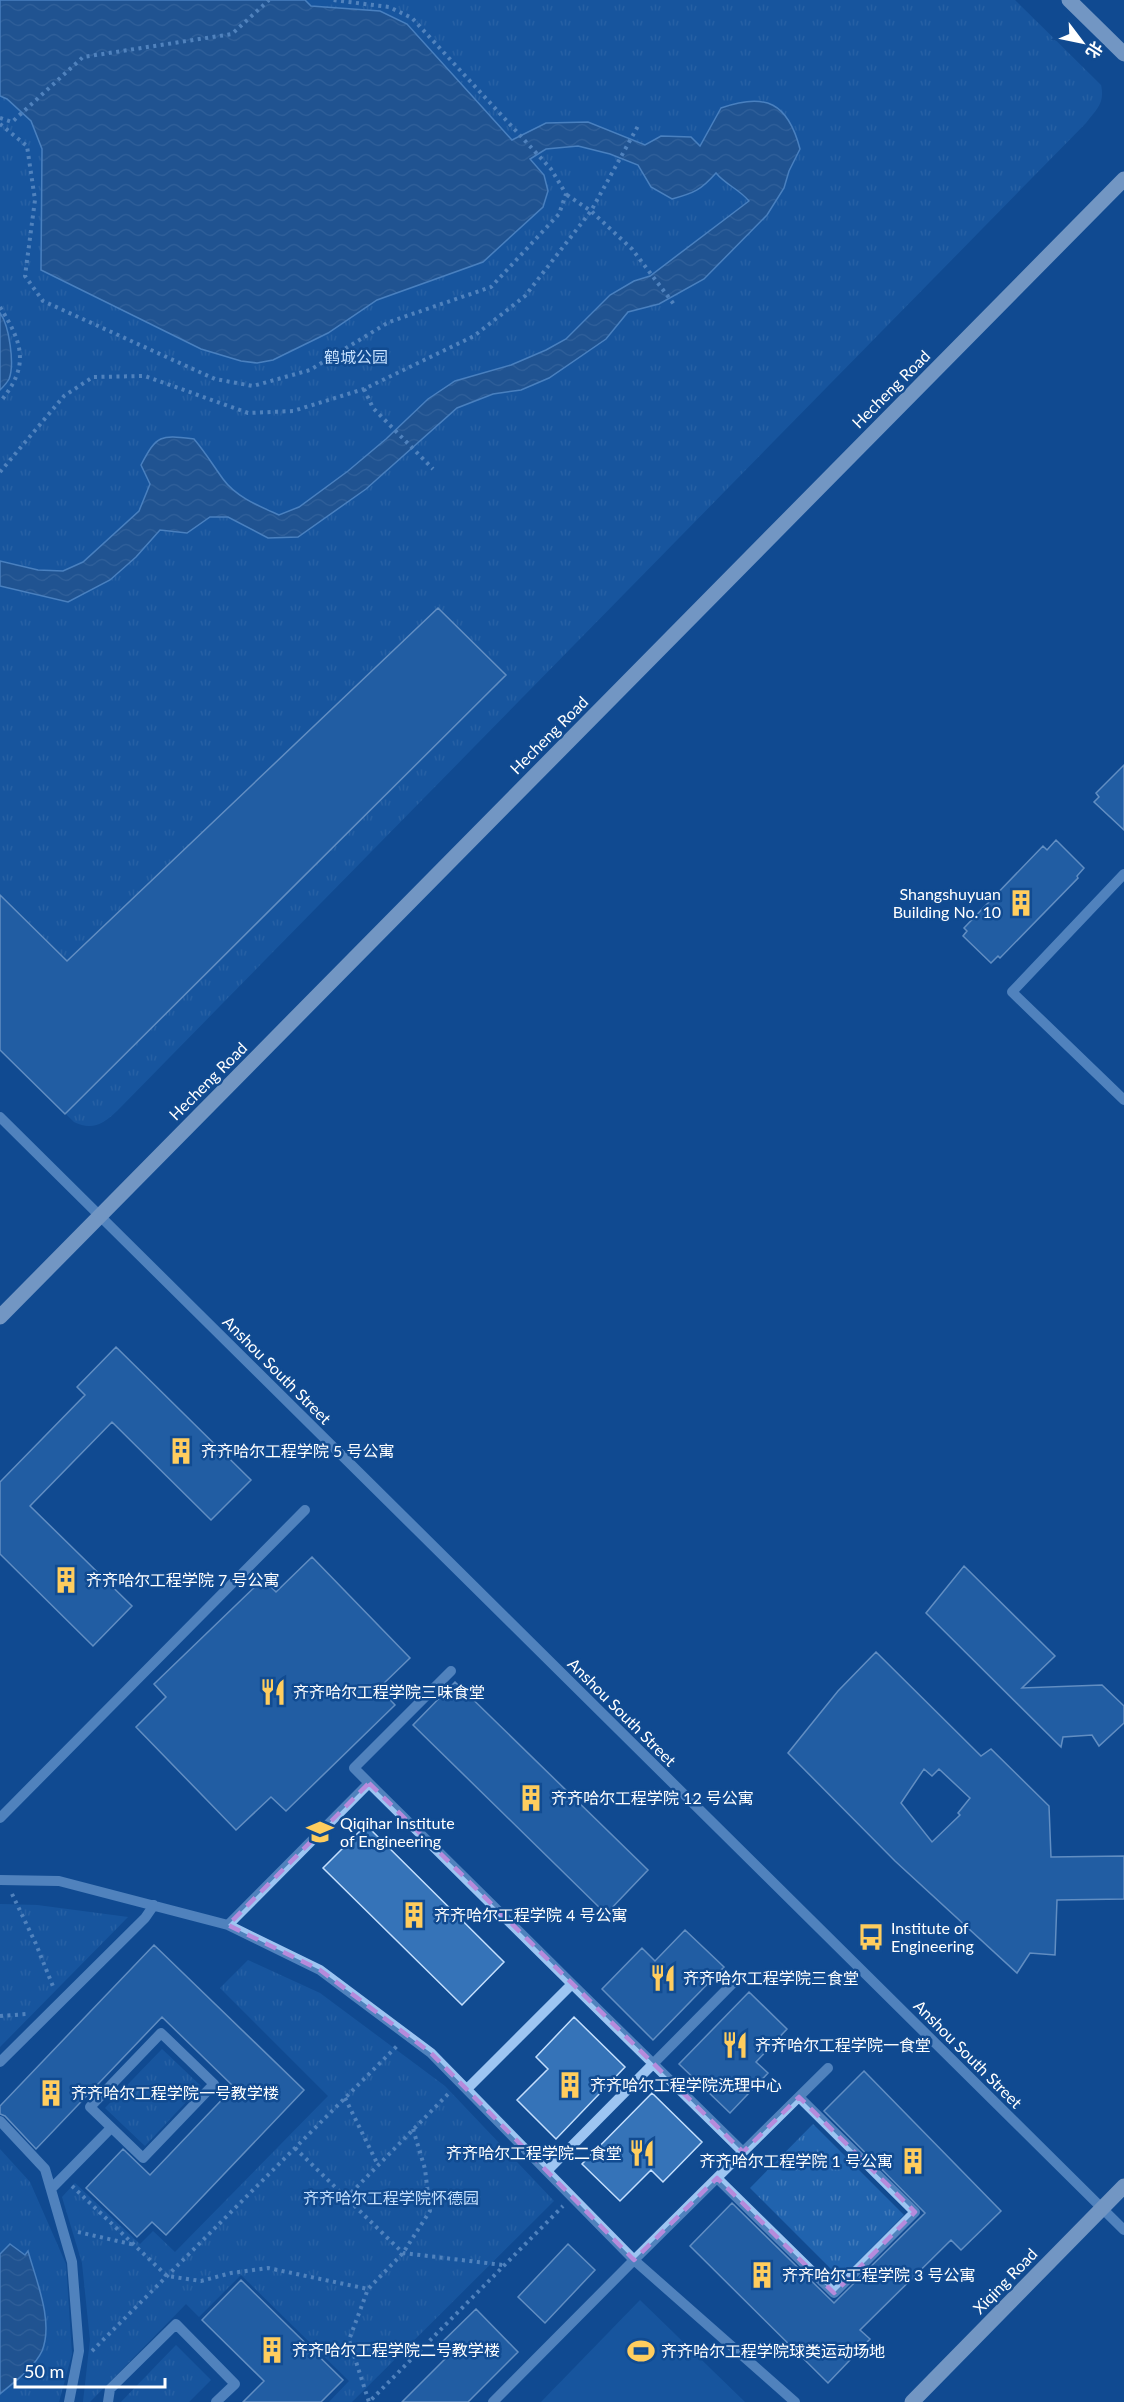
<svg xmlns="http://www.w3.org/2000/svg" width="1124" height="2402" font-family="Lato,'Noto Sans SC',sans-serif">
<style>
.grass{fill:url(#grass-tufts)}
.garden{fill:#2063ae}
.water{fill:url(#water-waves);stroke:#8ec0f6;stroke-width:1.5}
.building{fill:#3573b8;stroke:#c4dffd;stroke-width:1.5;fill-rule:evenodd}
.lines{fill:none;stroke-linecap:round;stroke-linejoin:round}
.path{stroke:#9dc5f2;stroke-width:4;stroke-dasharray:3 4.5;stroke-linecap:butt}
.minor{stroke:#9dc5f2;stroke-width:10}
.major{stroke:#e8f1ff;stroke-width:15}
.marked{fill:none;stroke:#b68bdc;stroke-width:4.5;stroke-dasharray:12 8;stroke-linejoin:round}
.labels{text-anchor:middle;stroke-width:5;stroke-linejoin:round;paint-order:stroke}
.park-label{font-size:16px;fill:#c4dffd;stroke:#114b91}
.street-label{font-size:16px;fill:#fff;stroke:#114b91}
.poi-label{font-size:16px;fill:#fff;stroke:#114b91;text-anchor:start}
</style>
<defs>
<pattern id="grass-tufts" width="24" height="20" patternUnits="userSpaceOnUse" patternTransform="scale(1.5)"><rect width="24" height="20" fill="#2063ae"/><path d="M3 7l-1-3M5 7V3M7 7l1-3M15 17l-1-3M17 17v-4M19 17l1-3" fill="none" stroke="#417aba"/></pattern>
<pattern id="water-waves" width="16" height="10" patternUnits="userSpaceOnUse" patternTransform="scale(1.5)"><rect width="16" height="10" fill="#335e91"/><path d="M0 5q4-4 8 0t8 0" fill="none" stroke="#5276a2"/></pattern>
</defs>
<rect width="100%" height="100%" fill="#114b91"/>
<!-- grass -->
<path class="grass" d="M0 0H1015L1101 85C1105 103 1097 109 1086 123L117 1111C103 1124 92 1131 74 1122L0 1050Z
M0 1904 37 1905 128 1917 0 2047Z
M248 1960 320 1993 445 2086 554 2201 352 2402H329L349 2381 241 2275 199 2317 186 2304 90 2402H83L90 2340 82 2263 62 2197 75 2183 140 2244 153 2231 175 2252 328 2096 220 1988Z
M162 2049 201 2086 145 2146 105 2108Z
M813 2124 904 2215 841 2279 750 2188Z
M0 2149 30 2182 66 2264 72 2354 59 2402H0Z
M176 2345 211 2380 189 2402H121Z"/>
<!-- garden -->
<path class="garden" d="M640 2300 745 2402H541Z"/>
<!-- water -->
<path class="water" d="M0 0H305L311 6 380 11 407 24 512 140 546 123 588 122 645 145 661 136 691 137 700 146 721 108C766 92 788 103 800 149L789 171 784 188 767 215 704 279 659 304 628 312 606 339 549 378 521 390 493 394 457 408 366 489 298 537 268 538 228 517H210L187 533 160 530 136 557 110 580 68 602 0 586V561L38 570 63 571 83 562 139 511 150 484 141 465C157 434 161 435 194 439 205 452 213 465 223 479 236 497 259 506 279 515L299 507 348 471 386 439 428 399 455 381 511 365 546 350 566 339 610 295 634 281 650 276 749 201C739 189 726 185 716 173 701 190 694 193 672 199L651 187 638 165 610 154 578 146 546 149 530 159 544 175 548 191 543 207 483 262 377 300 328 333 273 360 257 363 241 361 201 349 41 270 42 149 31 121 7 99 0 96Z
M0 313C9 325 15 364 9 379 7 383 3 387 0 390Z
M10 2244 25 2255 28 2251C36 2280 54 2322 42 2351 34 2368 14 2382 0 2394V2254Z"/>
<!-- building -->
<path class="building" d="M438 608 506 675 65 1114 0 1050V895L67 961Z
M1124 765V830L1094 802 1099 797 1096 793Z
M1056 840 1084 868 1077 876 1078 878 1000 958 998 956 991 963 963 936 967 931 964 928 1043 846 1047 850Z
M116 1347 251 1480 211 1520 112 1422 30 1506 132 1606 93 1646 0 1554V1482L85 1395 77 1387Z
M312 1557 410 1658 379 1688 395 1705 286 1811 271 1797 236 1830 136 1727 166 1697 154 1684 263 1579 276 1592Z
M964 1566 1055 1656 1022 1688 1102 1685 1124 1706V1723L1099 1746 1092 1735 1063 1737 1061 1747 926 1613Z
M876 1652 981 1756 991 1749 1049 1806 1051 1857 1124 1856V1899L1057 1900 1055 1955 1030 1953 1017 1973 895 1861 788 1753 838 1691ZM924 1769 932 1776 939 1769 970 1798 958 1813 960 1815 932 1842 901 1803Z
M455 1682 648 1870 606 1914 413 1725Z
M366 1825 504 1962 462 2005 323 1868Z
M685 1930 724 1967 653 2040 602 1989 642 1948 655 1961Z
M154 1945 304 2090 166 2235 152 2222 137 2237 86 2188 123 2149 150 2175 234 2087 162 2017 36 2149 5 2116 0 2114V2106Z
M749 1992 787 2029 756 2062 768 2073 730 2113 679 2064Z
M574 2017 625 2067 556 2139 517 2100 548 2069 536 2057Z
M864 2071 1001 2211 961 2250 951 2240 860 2330 870 2339 828 2383 690 2246 732 2203 834 2303 839 2298 925 2213 824 2111Z
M652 2093 702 2142 663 2182 651 2170 620 2201 582 2164Z
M568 2244 595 2270 545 2323 518 2297Z
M241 2280 343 2380 321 2402H243L264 2381 202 2320Z
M476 2309 518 2352 468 2402H402L445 2359 435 2349Z"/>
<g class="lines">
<!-- path -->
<path class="path" d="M0 118 12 122 83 57 232 34 269 0
M0 124 27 146 35 200 25 276 43 301 215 379 253 386 310 370 389 322 491 287 559 214 566 194 551 169 412 18 389 7 333 0
M567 195 591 211 632 249 676 307
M0 307C23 344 30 366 0 402
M364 389 373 408 433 469
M0 472 64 396 93 377 145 376 248 413 293 411 364 389 474 336 525 296 591 211 638 126
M12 1894 36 1944 54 1989
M0 2016 27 2014
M345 2098 378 2165
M413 2129 425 2169 430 2211 403 2253 368 2289 349 2340 369 2402 563 2206
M295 2148 403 2253 503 2265
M72 2186 167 2276 201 2281 231 2273 268 2268 368 2289
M346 2198 451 2091
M78 2232 135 2245
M92 2351 399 2044"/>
<!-- minor -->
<path class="minor" d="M1124 874 1012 992 1124 1100
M0 1117 1124 2230
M369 1783 354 1768 451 1671
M0 1818 305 1510
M0 1880 59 1881 228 1925 320 1970 431 2053 634 2260 493 2402
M228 1925 369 1783 572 1984
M161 2033 214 2084 143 2158 90 2107Z
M0 2062 145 1918 154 1905
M467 2089 572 1984 743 2152
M0 2121 45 2169 72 2262 79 2351 69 2402
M547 2171 734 1982
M717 2178 834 2293 915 2212 799 2097
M51 2189 111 2128
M108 2402 110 2389 176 2324 235 2384 216 2402
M795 2402 634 2260 828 2068"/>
<!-- major -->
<path class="major" d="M1069 0 1124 54
M0 1317 1124 179
M912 2402 1124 2186"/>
</g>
<!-- marked area -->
<path d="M0 0H1124V2402H0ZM369 1783 743 2152 799 2097 915 2212 834 2293 717 2178 634 2260 431 2053 320 1970 228 1925Z" fill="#114b91" fill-opacity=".55" fill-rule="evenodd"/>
<path class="marked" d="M369 1783 743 2152 799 2097 915 2212 834 2293 717 2178 634 2260 431 2053 320 1970 228 1925Z"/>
<!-- icons -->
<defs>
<symbol id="building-bare" viewBox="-9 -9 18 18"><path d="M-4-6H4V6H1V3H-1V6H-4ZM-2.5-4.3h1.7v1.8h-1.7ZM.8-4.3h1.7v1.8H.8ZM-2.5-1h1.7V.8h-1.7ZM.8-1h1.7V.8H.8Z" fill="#ffcd5e" stroke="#114b91" stroke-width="2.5" paint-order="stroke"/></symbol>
<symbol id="restaurant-bare" viewBox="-9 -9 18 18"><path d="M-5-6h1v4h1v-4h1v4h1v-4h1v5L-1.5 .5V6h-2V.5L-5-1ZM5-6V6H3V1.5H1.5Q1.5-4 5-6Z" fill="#ffcd5e" stroke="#114b91" stroke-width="2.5" paint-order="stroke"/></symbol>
<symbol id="university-bare" viewBox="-9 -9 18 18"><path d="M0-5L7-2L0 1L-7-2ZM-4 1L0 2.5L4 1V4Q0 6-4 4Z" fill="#ffcd5e" stroke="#114b91" stroke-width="2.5" paint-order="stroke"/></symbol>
<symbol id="bus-bare" viewBox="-9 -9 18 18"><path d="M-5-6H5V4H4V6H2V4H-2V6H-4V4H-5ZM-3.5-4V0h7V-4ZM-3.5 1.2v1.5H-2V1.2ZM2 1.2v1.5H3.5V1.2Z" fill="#ffcd5e" stroke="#114b91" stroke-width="2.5" paint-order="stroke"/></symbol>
<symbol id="stadium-bare" viewBox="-9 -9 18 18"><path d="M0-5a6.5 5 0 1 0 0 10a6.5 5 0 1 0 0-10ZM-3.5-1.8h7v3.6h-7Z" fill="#ffcd5e" stroke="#114b91" stroke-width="2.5" paint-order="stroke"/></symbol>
</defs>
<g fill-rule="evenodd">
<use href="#building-bare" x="1002" y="884" width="38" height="38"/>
<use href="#building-bare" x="162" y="1432" width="38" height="38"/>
<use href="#building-bare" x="47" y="1561" width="38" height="38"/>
<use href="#restaurant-bare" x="254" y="1673" width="38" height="38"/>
<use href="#building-bare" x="512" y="1779" width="38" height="38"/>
<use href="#university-bare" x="301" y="1813" width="38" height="38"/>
<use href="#building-bare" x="395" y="1896" width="38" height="38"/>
<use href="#bus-bare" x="852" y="1918" width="38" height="38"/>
<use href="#restaurant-bare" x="644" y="1959" width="38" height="38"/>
<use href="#restaurant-bare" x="716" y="2026" width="38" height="38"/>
<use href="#building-bare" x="551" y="2066" width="38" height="38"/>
<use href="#building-bare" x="32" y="2074" width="38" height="38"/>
<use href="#restaurant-bare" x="623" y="2134" width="38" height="38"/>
<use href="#building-bare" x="894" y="2142" width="38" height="38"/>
<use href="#building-bare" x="743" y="2256" width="38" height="38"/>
<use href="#building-bare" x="253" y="2331" width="38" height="38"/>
<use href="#stadium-bare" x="622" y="2332" width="38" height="38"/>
</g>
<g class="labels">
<!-- park labels -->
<g class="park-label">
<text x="356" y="363">鹤城公园</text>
<text x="391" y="2204">齐齐哈尔工程学院怀德园</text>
</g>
<!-- street labels -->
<g class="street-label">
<text transform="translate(891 389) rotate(-45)" y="6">Hecheng Road</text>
<text transform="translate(549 735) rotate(-45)" y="6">Hecheng Road</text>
<text transform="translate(208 1081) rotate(-45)" y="6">Hecheng Road</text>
<text transform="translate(277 1370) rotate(45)" y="6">Anshou South Street</text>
<text transform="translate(622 1712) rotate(45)" y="6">Anshou South Street</text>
<text transform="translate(968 2054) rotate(45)" y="6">Anshou South Street</text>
<text transform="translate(1005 2281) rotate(-46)" y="6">Xiqing Road</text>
</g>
<!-- poi labels -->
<g class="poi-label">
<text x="1001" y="900" text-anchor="end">Shangshuyuan<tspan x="1001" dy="18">Building No. 10</tspan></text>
<text x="201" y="1457">齐齐哈尔工程学院 5 号公寓</text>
<text x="86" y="1586">齐齐哈尔工程学院 7 号公寓</text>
<text x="293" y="1698">齐齐哈尔工程学院三味食堂</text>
<text x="551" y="1804">齐齐哈尔工程学院 12 号公寓</text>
<text x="340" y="1829">Qiqihar Institute<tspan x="340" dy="18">of Engineering</tspan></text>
<text x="434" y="1921">齐齐哈尔工程学院 4 号公寓</text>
<text x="891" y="1934">Institute of<tspan x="891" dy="18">Engineering</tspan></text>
<text x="683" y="1984">齐齐哈尔工程学院三食堂</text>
<text x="755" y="2051">齐齐哈尔工程学院一食堂</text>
<text x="590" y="2091">齐齐哈尔工程学院洗理中心</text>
<text x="71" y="2099">齐齐哈尔工程学院一号教学楼</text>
<text x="622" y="2159" text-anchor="end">齐齐哈尔工程学院二食堂</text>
<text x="893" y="2167" text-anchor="end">齐齐哈尔工程学院 1 号公寓</text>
<text x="782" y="2281">齐齐哈尔工程学院 3 号公寓</text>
<text x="292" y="2356">齐齐哈尔工程学院二号教学楼</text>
<text x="661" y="2357">齐齐哈尔工程学院球类运动场地</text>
</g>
</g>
<!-- north arrow -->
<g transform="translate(1082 42) rotate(122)" stroke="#114b91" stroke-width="4.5" paint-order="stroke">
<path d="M0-4.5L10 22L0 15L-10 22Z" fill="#ffffff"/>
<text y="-9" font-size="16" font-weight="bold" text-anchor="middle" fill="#ffffff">北</text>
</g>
<!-- scale -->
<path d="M15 2378v9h150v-9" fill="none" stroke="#ffffff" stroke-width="3"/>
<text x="24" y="2378" font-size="18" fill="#ffffff" stroke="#114b91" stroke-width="4.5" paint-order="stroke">50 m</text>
</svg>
